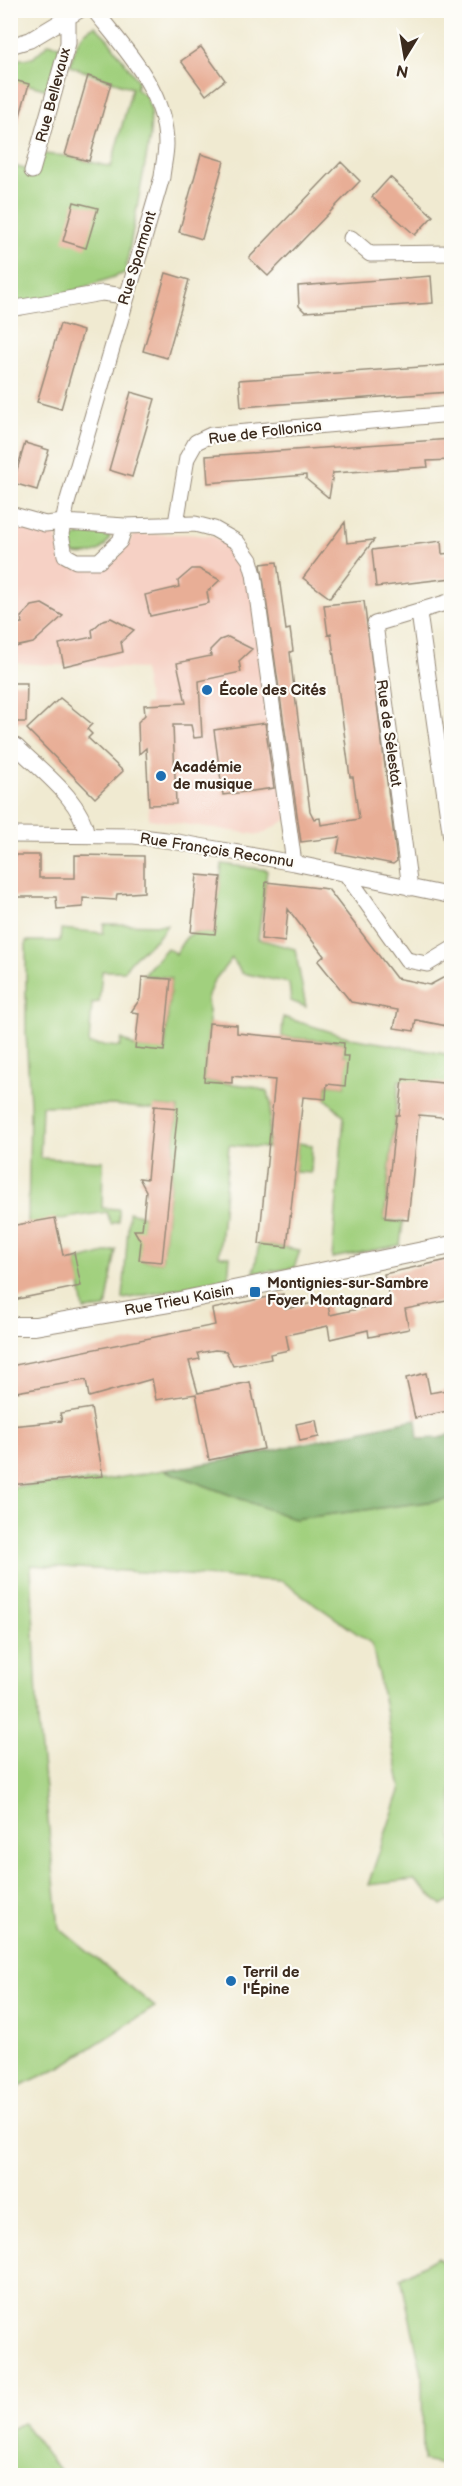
<svg xmlns="http://www.w3.org/2000/svg" width="462" height="2486" font-family="'Balsamiq Sans',sans-serif">
<style>
.built{fill:#f6d1c5}
.green{fill:#a1d07e;stroke:#6e7d4e;stroke-width:1.5}
.forest{fill:#80b26d;stroke:#5e6e46;stroke-width:1.5}
.building{fill:#e8ae96}
.lines{fill:none;stroke-linecap:round;stroke-linejoin:round}
.minor-casing{stroke:#968a78;stroke-width:17}
.tertiary-casing{stroke:#968a78;stroke-width:20}
.minor{stroke:#fff;stroke-width:15}
.tertiary{stroke:#fff;stroke-width:18}
.poi-dot{fill:#1f6fb2;stroke:#fdfcf7;stroke-width:2}
.labels{text-anchor:middle;stroke-width:4.5;stroke-linejoin:round;paint-order:stroke}
.street-label{font-size:15px;fill:#3b2a1e;stroke:#fdfcf7}
.poi-label{font-size:15px;font-weight:bold;fill:#3b2a1e;stroke:#fdfcf7;text-anchor:start}
</style>
<rect width="100%" height="100%" fill="#fdfcf7"/>
<filter id="ink" filterUnits="userSpaceOnUse"><feTurbulence type="fractalNoise" baseFrequency=".0167" numOctaves="2"/><feDisplacementMap in="SourceGraphic" scale="12" xChannelSelector="R" yChannelSelector="G"/><feConvolveMatrix kernelMatrix="1 2 1 2 8 2 1 2 1" color-interpolation-filters="sRGB"/></filter>
<filter id="wash" filterUnits="userSpaceOnUse"><feTurbulence type="fractalNoise" baseFrequency=".008" numOctaves="4" result="noise"/><feDisplacementMap in="SourceGraphic" scale="24" xChannelSelector="R" yChannelSelector="G"/><feGaussianBlur stdDeviation="1.35" result="paint"/><feColorMatrix in="noise" values="0 0 0 0 0 0 0 0 0 0 0 0 0 0 0 0 0 1.4 0 .05"/><feComposite in="paint" operator="in"/></filter>
<g filter="url(#wash)">
<rect width="100%" height="100%" fill="#f0ead1"/>
<!-- built -->
<path class="built" d="M11 519 55 532 62 560 92 570 118 558 134 535 185 534 212 536 247 556 288 819 260 835 149 819 145 733 150 710 143 669 11 663Z"/>
<!-- green -->
<path class="green" d="M95 26 108 39 138 81 136 89 146 96 151 110 150 137 125 273 34 305 11 306 10 165 32 171 43 154 67 156 111 167 132 88 70 66C75 48 77 34 95 26Z
M49 43 62 47 48 90 11 80V60L33 58Z
M85 532 110 536C104 553 91 556 75 554L69 548 73 538Z
M222 864 267 870 258 939 295 949 306 1007 291 1001 289 983 242 973 232 958 213 982 207 998 209 1022 204 1081 252 1086 267 1092 271 1103 267 1148 229 1145 219 1256H230L228 1280 123 1299 129 1212 144 1216 140 1260 162 1262 178 1108 156 1106V1110L115 1105 42 1106 40 1158 103 1161 102 1208 119 1209V1221L111 1224 107 1212 28 1224 30 1104 26 1033V941H60L61 929 103 933 104 924 167 925C156 946 136 949 124 971H102L99 1002 92 1003 89 1044 120 1047 122 1039 137 1048 165 1050 171 978 143 975 167 948 176 954C187 931 191 931 215 934Z
M283 1017 351 1038 451 1055V1086L399 1080 384 1220 403 1222 400 1245 332 1258 344 1116 326 1099 327 1084 345 1086 347 1056H343V1042L282 1037Z
M298 1143 312 1145 311 1173 295 1172Z
M259 1243 300 1250 294 1268 254 1273Z
M116 1250 106 1308 84 1310 76 1261Z
M164 1470 294 1519 451 1499 452 1900 442 1906 414 1880 368 1885 401 1788 372 1644 282 1581 31 1565 38 1721 59 1928 155 2007 60 2067 11 2090V1487L106 1480Z
M438 2257 451 2273V2467L423 2461 422 2374 401 2278Z
M22 2423H23L63 2475H11V2429Z"/>
<!-- forest -->
<path class="forest" d="M416 1419 418 1439 440 1438 451 1434V1499L294 1519 164 1470C249 1459 332 1436 416 1419Z"/>
<g id="blocks">
<!-- building -->
<path class="building" d="M201 47 225 80 206 95 181 61Z
M88 76 111 83 89 161 65 155Z
M10 79 29 84 15 133 10 132Z
M201 154 224 161 202 239 179 232Z
M341 162 360 181 268 276 249 258Z
M390 177 433 216 415 235 372 197Z
M74 202 98 208 86 248 63 241Z
M166 273 189 280 167 358 143 351Z
M431 276 433 303 305 312 299 306 298 286Z
M60 324 83 331 61 409 37 402Z
M448 365 450 392 241 407 239 380Z
M131 392 155 399 132 477 109 470Z
M452 439V460L427 461 428 467 333 473 329 498 306 479V475L208 483 206 456Z
M25 443 49 450 37 490 13 483Z
M345 522 347 543 374 540 330 598 303 578Z
M441 541 442 554 452 553V578L376 587 372 550Z
M277 562 286 630 290 629 293 651 290 652 293 680 310 811 314 819 320 818 321 825 359 819 353 777H350L331 634 328 635 324 605 364 601 397 861 393 864 337 853 340 837 301 842 261 564Z
M192 569H199L220 580 207 592 209 603 150 616 145 595 179 587 178 581Z
M42 604 63 616 33 643 10 648V625L22 623 21 617 32 606Z
M111 618 134 630 121 642 123 652 64 666 59 644 93 637 92 630 103 620Z
M228 637 252 649 239 661 241 672 199 681 202 737 194 738 191 725H173L176 804 149 805 146 748 139 754 138 722 145 715 144 705 186 703 177 663 211 656 210 650 220 640Z
M10 683H27L26 722H10Z
M60 698 92 724 87 729 92 734 88 738 123 771 95 798 27 729Z
M265 723 274 788 223 795 214 730Z
M10 855H39V878H75V855L144 856V892L117 894 116 900 83 898V907L57 909 56 897H10Z
M197 875 221 877 215 934 191 932Z
M266 882 328 889 396 978 430 985 452 973V1027L416 1020 414 1031 394 1028 398 1010 351 1002 318 961 324 956 288 909 285 942 261 939Z
M142 977 171 979 164 1051 135 1048 139 1013 131 1012 140 999Z
M209 1023 237 1025V1033L344 1043 343 1056H348L345 1086 327 1084 326 1099 303 1097 287 1247 259 1244 275 1080 232 1076V1083L204 1081Z
M403 1079 452 1084V1118L419 1115 408 1220 385 1218 396 1115H399Z
M154 1106 178 1108 162 1262 139 1260 141 1242 134 1230H142L146 1191 139 1178 147 1179Z
M55 1218 63 1255 74 1252 81 1286 13 1300 10 1226Z
M452 1259V1300L405 1309 409 1329 369 1337 368 1330 330 1339 328 1326 286 1335 289 1350 270 1354 271 1359 233 1366 226 1351 215 1350 198 1353 200 1359 189 1361 198 1393 250 1382 264 1449 209 1460 196 1394 156 1400 152 1379 89 1397 86 1380 10 1393V1366L215 1325 212 1309 283 1294 286 1309 327 1300 330 1315 390 1302 384 1274Z
M426 1373 430 1393 452 1389V1410L415 1418 406 1378Z
M91 1408 103 1476 10 1485 11 1426 62 1421 60 1413Z
M316 1420 319 1437 300 1441 296 1424Z"/>
</g>
</g>
<g filter="url(#ink)">
<use href="#blocks" fill-opacity="0" stroke="#968a78" stroke-width="1.5"/>
<g class="lines">
<defs>
<path id="minor" d="M94 10C125 49 166 91 166 144 166 155 163 166 162 177L67 503 61 534 65 555 76 561H99L120 541 125 526
M10 46 30 40 80 10
M32 171 68 43V18
M351 238 370 254 452 253
M10 309 102 293 125 296
M10 514 45 524 64 522 125 526 195 524 214 529 237 542 250 560 254 574 294 863
M176 523 187 458 196 442 211 435 452 414
M419 613 452 845
M10 743 17 747C42 772 81 799 87 835
M10 835 134 836 166 840 294 863 452 896
M346 874 407 960 427 964 452 949
M410 888 375 624 452 601"/>
<path id="tertiary" d="M10 1326H35L170 1303 452 1245"/>
</defs>
<!-- minor casing -->
<use href="#minor" class="minor-casing"/>
<!-- tertiary casing -->
<use href="#tertiary" class="tertiary-casing"/>
<!-- minor -->
<use href="#minor" class="minor"/>
<!-- tertiary -->
<use href="#tertiary" class="tertiary"/>
</g>
</g>
<!-- markers -->
<g class="poi-dot">
<circle cx="207" cy="690" r="6"/>
<circle cx="161" cy="776" r="6"/>
<rect x="249" y="1286" width="12" height="12" rx="3"/>
<circle cx="231" cy="1981" r="6"/>
</g>
<g class="labels">
<!-- street labels -->
<g class="street-label">
<text transform="translate(53 95) rotate(-75)" y="5">Rue Bellevaux</text>
<text transform="translate(137 258) rotate(-73)" y="5">Rue Sparmont</text>
<text transform="translate(265 432) rotate(-7)" y="5">Rue de Follonica</text>
<text transform="translate(389 733) rotate(82)" y="5">Rue de Sélestat</text>
<text transform="translate(217 850) rotate(9)" y="5">Rue François Reconnu</text>
<text transform="translate(179 1300) rotate(-11)" y="5">Rue Trieu Kaisin</text>
</g>
<!-- poi labels -->
<g class="poi-label">
<text x="219" y="695">École des Cités</text>
<text x="173" y="772">Académie<tspan x="173" dy="17">de musique</tspan></text>
<text x="267" y="1288">Montignies-sur-Sambre<tspan x="267" dy="17">Foyer Montagnard</tspan></text>
<text x="243" y="1977">Terril de<tspan x="243" dy="17">l'Épine</tspan></text>
</g>
</g>
<!-- margin -->
<rect width="462" height="2486" fill="none" stroke="#fdfcf7" stroke-width="36"/>
<!-- north arrow -->
<g transform="translate(405 57) rotate(191)" stroke="#fdfcf7" stroke-width="4.5" paint-order="stroke">
<path d="M0-4.5L10 22L0 15L-10 22Z" fill="#3b2a1e"/>
<text y="-9" font-size="16" font-weight="bold" text-anchor="middle" fill="#3b2a1e">N</text>
</g>
</svg>
